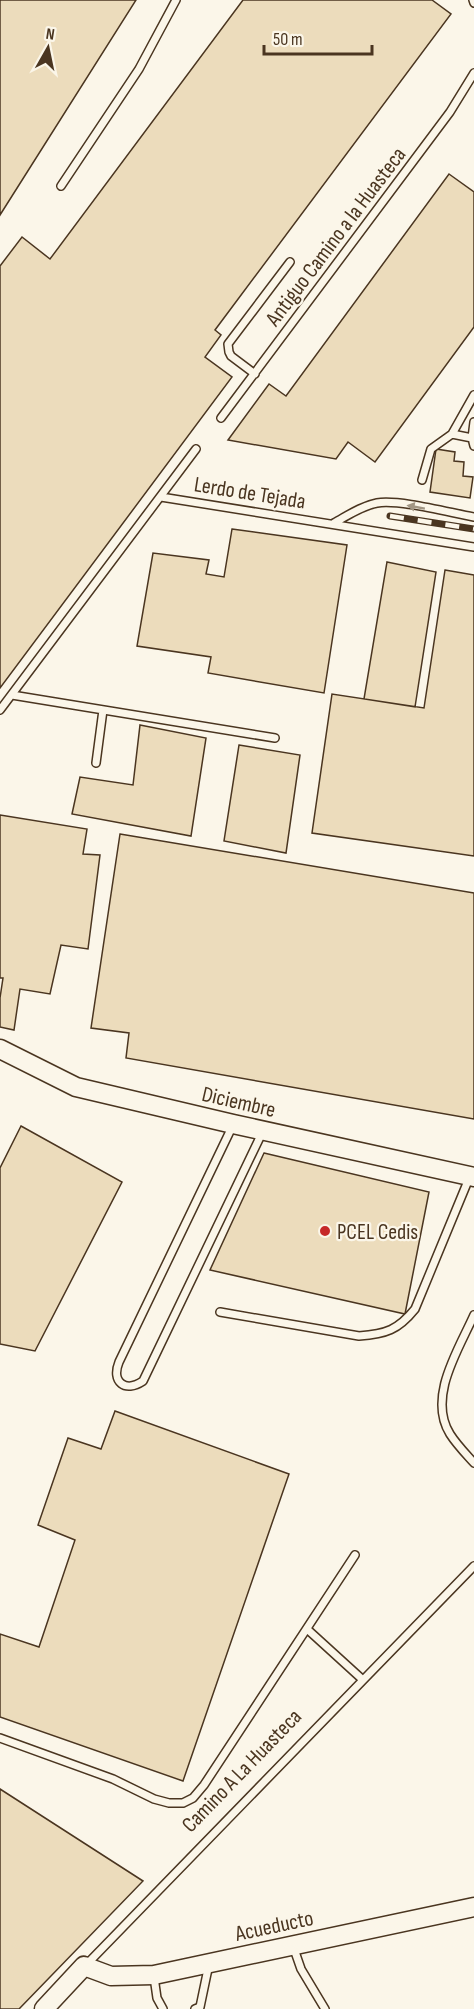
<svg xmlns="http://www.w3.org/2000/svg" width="474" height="2009" font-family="'Sofia Sans Condensed',sans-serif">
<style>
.building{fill:#ecdcbc;stroke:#4a3520;stroke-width:1.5}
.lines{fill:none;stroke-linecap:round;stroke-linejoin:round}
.lane-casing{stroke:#4a3520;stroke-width:10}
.secondary-casing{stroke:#4a3520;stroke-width:21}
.lane{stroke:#fbf6e9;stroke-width:7}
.secondary{stroke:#fbf6e9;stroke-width:18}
.rail-casing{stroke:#4a3520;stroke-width:7}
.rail{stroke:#fbf6e9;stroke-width:4.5;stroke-dasharray:14;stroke-linecap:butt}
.oneway{fill:#a29684}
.poi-dot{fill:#c62828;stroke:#fbf6e9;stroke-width:2}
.labels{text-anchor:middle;stroke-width:4.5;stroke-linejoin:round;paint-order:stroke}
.street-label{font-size:22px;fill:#4a3520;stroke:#fbf6e9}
.poi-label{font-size:22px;fill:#4a3520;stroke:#fbf6e9;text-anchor:start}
</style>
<rect width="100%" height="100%" fill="#fbf6e9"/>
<!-- building -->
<path class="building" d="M0 0H136L0 215Z
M243 0H432L451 14 215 330 221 335 205 357 232 377 0 688V266L22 237 50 259Z
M449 174 474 192V327L375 462 348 442 336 459 228 440 269 384 286 396Z
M436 449 455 452 454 461 464 462 463 476 473 477 470 498 430 492Z
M232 529 347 545 324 693 208 673 211 657 137 646 153 553 209 560 206 574 224 577Z
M387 562 436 572 415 707 364 699Z
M445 570 474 575V856L312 833 332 694 424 708Z
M140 725 206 738 191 836 72 814 80 777 133 785Z
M239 745 300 755 286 853 224 841Z
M0 815 87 829 83 854 100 855 88 949 61 945 50 994 20 989 14 1030 0 1027V998L3 978H0Z
M120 834 474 893V1119L126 1058 129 1033 91 1028Z
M21 1126 122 1182 35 1351 0 1344V1168Z
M264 1153 429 1192 405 1314 210 1270Z
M115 1411 289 1474 183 1781 0 1717V1634L39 1647 75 1540 38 1525 68 1438 101 1449Z
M0 1789 143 1881 19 2009H0Z"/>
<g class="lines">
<defs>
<path id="lane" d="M473 0 474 3
M61 186 139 69 176 0
M255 374 231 356 229 352 228 344 290 262
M221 418 450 112 474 73
M474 422 472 438 474 446
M452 434 472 438
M422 480 431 449 452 434 474 395
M161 497 474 547
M334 523C347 516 361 506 377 503 398 499 451 513 474 517
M12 695 275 738
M0 710 196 449
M96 763 103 710
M233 1125 119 1362C111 1382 125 1393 143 1381L262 1133
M220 1312 359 1336C386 1334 398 1330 415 1309L470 1176
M474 1315C459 1349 427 1397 450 1434 457 1445 466 1454 474 1463
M307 1629 363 1680
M0 1738 113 1779 154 1799 169 1803H183L193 1798 204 1785 355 1555
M293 1946 301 1969 325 2009
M87 1964 474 1566
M154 1977 157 1998 163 2009
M195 2009 200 2007 209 1964"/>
<path id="secondary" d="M0 1049 76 1087 233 1124 474 1177
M44 2009 84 1966 111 1976 154 1975 474 1907"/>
</defs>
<!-- lane casing -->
<use href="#lane" class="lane-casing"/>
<!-- secondary casing -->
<use href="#secondary" class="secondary-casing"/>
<!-- lane -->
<use href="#lane" class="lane"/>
<!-- secondary -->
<use href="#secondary" class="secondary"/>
<defs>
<path id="rail" d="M390 516 474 529"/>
</defs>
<!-- rail casing -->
<use href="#rail" class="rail-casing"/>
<!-- rail -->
<use href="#rail" class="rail"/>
</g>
<!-- one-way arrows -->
<defs><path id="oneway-solid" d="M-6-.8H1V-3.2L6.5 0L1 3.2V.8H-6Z" transform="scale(1.5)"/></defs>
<use class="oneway" href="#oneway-solid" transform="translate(416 507) rotate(-170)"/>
<!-- markers -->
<circle class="poi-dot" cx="325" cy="1231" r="6"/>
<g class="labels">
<!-- street labels -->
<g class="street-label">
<text transform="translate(335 236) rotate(-53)" y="8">Antiguo Camino a la Huasteca</text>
<text transform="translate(250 492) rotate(9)" y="8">Lerdo de Tejada</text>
<text transform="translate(239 1101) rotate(13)" y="8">Diciembre</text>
<text transform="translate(241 1770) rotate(-46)" y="8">Camino A La Huasteca</text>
<text transform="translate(274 1925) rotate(-12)" y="8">Acueducto</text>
</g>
<!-- poi labels -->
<g class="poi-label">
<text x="337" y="1239">PCEL Cedis</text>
</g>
</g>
<!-- north arrow -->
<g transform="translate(48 48) rotate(9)" stroke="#fbf6e9" stroke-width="4.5" paint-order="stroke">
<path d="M0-4.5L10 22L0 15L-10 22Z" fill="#4a3520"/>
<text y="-9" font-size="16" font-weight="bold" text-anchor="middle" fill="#4a3520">N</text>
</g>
<!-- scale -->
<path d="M264 45v9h108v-9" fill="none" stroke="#4a3520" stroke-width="3"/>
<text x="273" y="45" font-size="18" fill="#4a3520" stroke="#fbf6e9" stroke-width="4.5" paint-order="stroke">50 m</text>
</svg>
